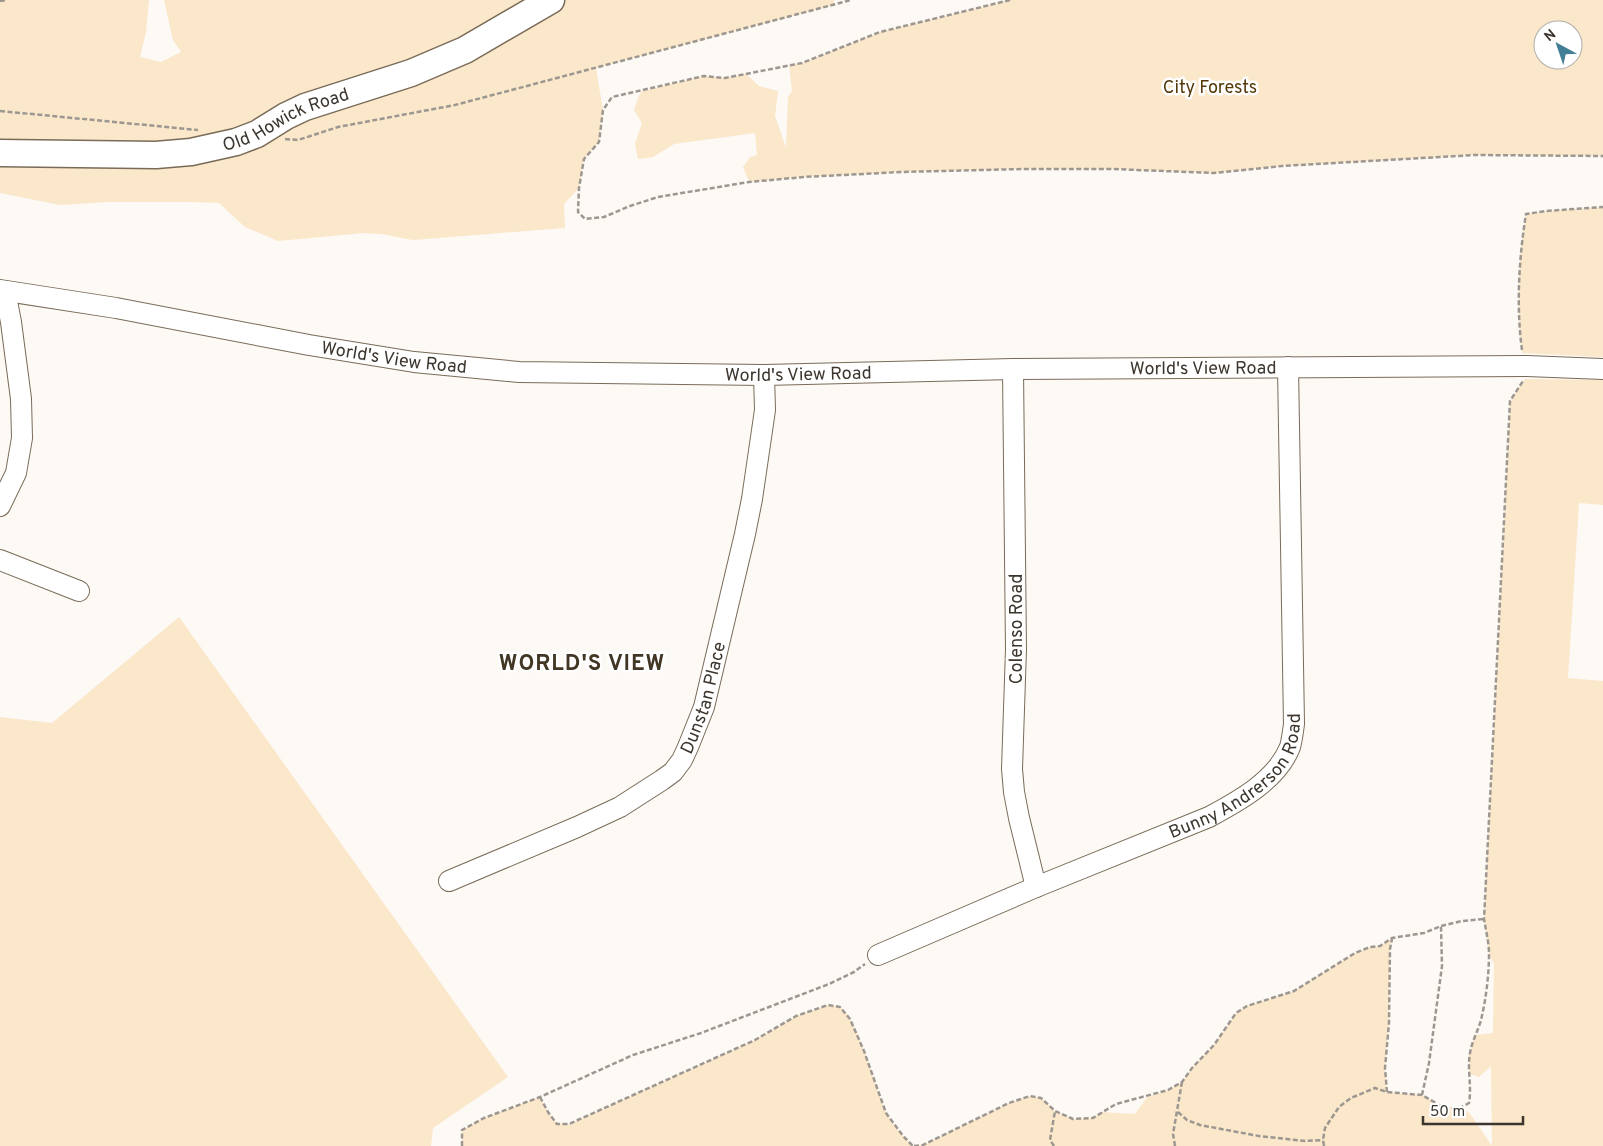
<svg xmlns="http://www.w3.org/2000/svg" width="1603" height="1146" font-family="Overpass,sans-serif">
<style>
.green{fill:#fbe7ca;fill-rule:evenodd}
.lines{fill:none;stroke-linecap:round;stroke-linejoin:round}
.minor-casing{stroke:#796b58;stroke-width:22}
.major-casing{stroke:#796b58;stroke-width:29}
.path{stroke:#9c9791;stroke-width:2.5;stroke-dasharray:5 2.5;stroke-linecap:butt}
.minor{stroke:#fff;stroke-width:20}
.major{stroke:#fff;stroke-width:26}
.labels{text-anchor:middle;stroke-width:5;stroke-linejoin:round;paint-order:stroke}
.park-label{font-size:18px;fill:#543808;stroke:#fff}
.street-label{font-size:18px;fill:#3d362e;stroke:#fff}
.district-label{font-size:22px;font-weight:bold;letter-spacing:1px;fill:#423624;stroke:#fff}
</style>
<rect width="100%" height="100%" fill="#fdf9f5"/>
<!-- green -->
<path class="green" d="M0 0H149L146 32 140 57 161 62 181 52 173 40 164 0H834V5L596 68 603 110 599 142 584 159 579 188 564 204 565 228 413 240 381 234 364 233 278 241 245 227 219 203 193 202H107L60 205 0 193Z
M1010 0H1603V156L1475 155 1282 166 1214 173 1112 169H1022L901 172 804 177 749 182 743 167 750 157 757 155 755 133 674 144 653 157 638 159 635 144 642 123 634 110 638 98 642 91 704 76 725 78 746 74 759 86 778 91 775 116 786 148 788 97 792 91 789 65 802 63 880 32ZM1543 30H1573V60H1543Z
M1603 207V357L1522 353C1516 308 1518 259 1526 214L1546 211Z
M1525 379 1603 380V505L1579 503 1568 678 1603 681V1146H1492L1491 1066 1479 1077 1469 1074V1055L1475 1035 1493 1033 1494 964 1489 954 1484 919 1510 401Z
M179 617 508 1077 433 1128 431 1146H0V717L52 723Z
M1392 938 1390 949 1389 1023 1385 1068 1387 1092 1422 1095 1443 1107 1460 1108 1469 1112 1492 1146H914L923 1145 1009 1103 1030 1096 1041 1098 1055 1111 1073 1119 1093 1118 1102 1112 1135 1114 1147 1097 1168 1090 1182 1082 1192 1068 1214 1045 1236 1013 1247 1006 1294 991 1355 953 1370 947 1380 946Z
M828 1005C832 1005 837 1006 840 1007 858 1017 876 1092 887 1113 893 1125 903 1137 913 1146H462V1130L484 1118 540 1097 548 1112 557 1123 569 1124 755 1040 796 1016Z"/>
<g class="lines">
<defs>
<g id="minor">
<path id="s1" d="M0 290 116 308 309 345 414 362 519 372 764 375 1013 369 1527 366 1603 369"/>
<path d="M1013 369 1016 649 1012 769 1014 792 1019 818 1036 887"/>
<path d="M0 506 16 473 22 438 21 399 11 322 5 291"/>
<path d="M0 560 79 591"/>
<path id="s2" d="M449 881 577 827 620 807 662 780 673 772 682 760 688 747 704 707 745 534 752 499 765 410 764 375"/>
<path id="s3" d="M878 955 1036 887 1209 817C1239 801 1277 780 1290 747 1292 740 1293 731 1294 724L1288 367"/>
</g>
<g id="major">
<path id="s4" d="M0 153 156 155 191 152 236 142 257 134 286 116 305 107 411 73 465 50 551 0"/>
</g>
</defs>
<!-- minor casing -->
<use href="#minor" class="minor-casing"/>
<!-- major casing -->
<use href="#major" class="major-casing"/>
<!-- path -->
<path class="path" d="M1010 0 880 32 802 63 725 78 704 76 612 97 603 110 599 142 584 159 579 188 578 212 585 219 604 217 630 206 658 197 749 182 804 177 901 172 1022 169H1112L1214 173 1282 166 1475 155 1603 156
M0 1 7 0
M0 111 198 130
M285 139 298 140 338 127 455 105 851 0
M1522 350C1516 307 1519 257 1526 214L1546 211 1603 207
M1387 1092 1385 1068 1389 1023 1390 949 1392 939
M1422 1095 1429 1063 1442 966 1441 926
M540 1097 548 1112 557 1124H569L755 1040 796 1016 828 1005 840 1007 850 1019 864 1051 886 1113 904 1137 913 1146
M1178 1112 1187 1120 1200 1125 1259 1136 1305 1141 1323 1140
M462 1146V1130L484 1118 540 1097 633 1055 701 1033 829 984 854 972 865 964
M914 1146 923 1145 1009 1103 1030 1096 1041 1098 1055 1111 1073 1119 1093 1118 1116 1104 1168 1090 1182 1082 1192 1068 1214 1045 1236 1013 1247 1006 1294 991 1355 953 1370 947 1380 946 1392 938 1424 933 1441 926 1462 921 1484 919
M1054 1146 1050 1140 1055 1111
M1175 1146 1173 1134 1182 1082
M1324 1146 1323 1140 1325 1128 1339 1107 1351 1098 1375 1088 1387 1092 1422 1095 1443 1107 1460 1108 1469 1103C1472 1086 1467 1069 1470 1053 1472 1041 1478 1031 1481 1020 1486 999 1489 975 1489 954 1489 943 1486 931 1484 919L1510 401 1523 381"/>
<!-- minor -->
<use href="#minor" class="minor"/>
<!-- major -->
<use href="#major" class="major"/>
</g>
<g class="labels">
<!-- park labels -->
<g class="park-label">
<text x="1210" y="93">City Forests</text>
</g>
<!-- street labels -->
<g class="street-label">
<text dy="6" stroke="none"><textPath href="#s4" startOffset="292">Old Howick Road</textPath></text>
<text dy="6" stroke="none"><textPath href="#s1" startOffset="400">World's View Road</textPath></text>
<text dy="6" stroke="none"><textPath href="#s1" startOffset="1210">World's View Road</textPath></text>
<text dy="6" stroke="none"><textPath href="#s1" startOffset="805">World's View Road</textPath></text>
<text transform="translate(1016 629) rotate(-90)" y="6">Colenso Road</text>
<text dy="6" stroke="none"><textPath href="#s2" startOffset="331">Dunstan Place</textPath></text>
<text dy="6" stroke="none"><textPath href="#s3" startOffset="409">Bunny Andrerson Road</textPath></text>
</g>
<!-- district labels -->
<g class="district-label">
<text x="582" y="670">WORLD'S VIEW</text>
</g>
</g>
<!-- north arrow -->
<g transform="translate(1558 45) rotate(320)"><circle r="24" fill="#ffffff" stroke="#b1afab"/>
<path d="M0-4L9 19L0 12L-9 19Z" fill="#427e95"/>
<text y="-8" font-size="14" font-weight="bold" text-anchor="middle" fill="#3d362e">N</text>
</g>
<!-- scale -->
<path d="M1423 1116v8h100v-8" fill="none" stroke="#3d362e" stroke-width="2.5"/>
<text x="1430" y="1116" font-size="15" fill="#3d362e" stroke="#ffffff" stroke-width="4" paint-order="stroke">50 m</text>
</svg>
